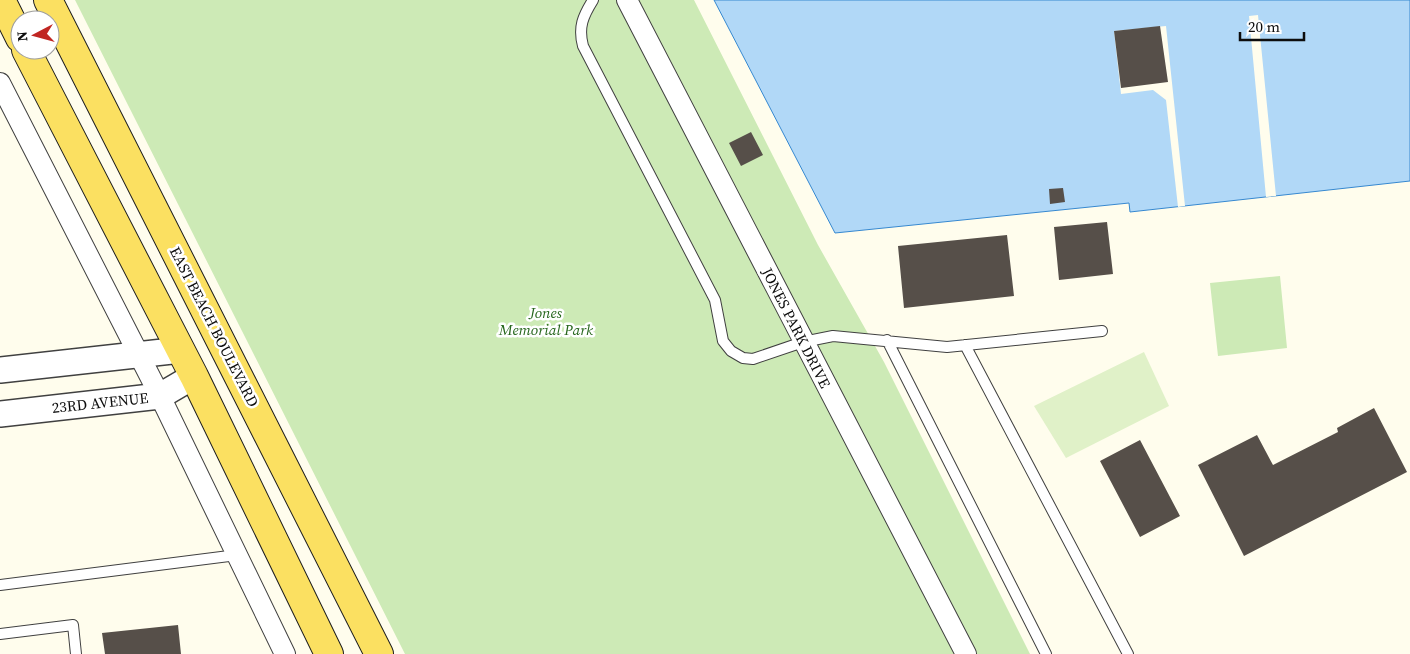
<svg xmlns="http://www.w3.org/2000/svg" width="1410" height="654" font-family="'Source Serif 4',serif">
<style>
.green{fill:#cdeab6}
.pitch{fill:#e0f1c8}
.water{fill:#b1d8f7;stroke:#3688d0}
.pier{fill:#fffded}
.building{fill:#564f49}
.lines{fill:none;stroke-linecap:round;stroke-linejoin:round}
.service-casing{stroke:#404040;stroke-width:12}
.minor-casing{stroke:#404040;stroke-width:22}
.tertiary-casing{stroke:#404040;stroke-width:28}
.primary-casing{stroke:#1e1e1e;stroke-width:30}
.service{stroke:#fff;stroke-width:10}
.minor{stroke:#fff;stroke-width:20}
.tertiary{stroke:#fff;stroke-width:25}
.primary{stroke:#fbe061;stroke-width:28}
.labels{text-anchor:middle;stroke-width:5;stroke-linejoin:round;paint-order:stroke}
.park-label{font-size:15px;font-style:italic;fill:#26661c;stroke:#fff}
.street-label{font-size:15px;fill:#0d0d0d;stroke:#fff}
</style>
<rect width="100%" height="100%" fill="#fffded"/>
<!-- green -->
<path class="green" d="M75 0H694L818 245 884 362 1030 654H405Z
M1280 276 1287 348 1218 356 1210 283Z"/>
<!-- pitch -->
<path class="pitch" d="M1144 352 1169 406 1066 458 1034 406Z"/>
<!-- water -->
<path class="water" d="M714 0H1410V181L1130 212 1129 203 835 233Z"/>
<!-- pier -->
<path class="pier" d="M1258 15 1276 196 1266 197 1249 16Z
M1166 26 1185 206 1178 207 1166 100 1153 90 1121 94 1114 31Z"/>
<!-- building -->
<path class="building" d="M1160 26 1168 82 1121 88 1114 31Z
M751 132 763 155 741 166 729 143Z
M1063 188 1065 202 1050 204 1049 189Z
M1107 222 1113 274 1059 280 1054 227Z
M1007 235 1014 296 904 308 898 246Z
M1374 408 1407 472 1244 556 1198 465 1257 435 1273 465 1338 432 1337 428Z
M1140 440 1180 516 1140 537 1100 461Z
M178 625 181 654H105L102 633Z"/>
<g class="lines">
<defs>
<path id="service" d="M593 0C583 16 578 27 583 46L715 300 723 341 731 351 743 358 753 359 803 342 833 336 947 347 1102 331
M887 340 1046 654
M965 345 1128 654
M0 585 237 555
M0 634 73 625 76 654"/>
<path id="minor" d="M627 0 966 654
M0 83 160 396 285 654"/>
<path id="tertiary" d="M0 370 181 350
M0 414 160 396 194 376"/>
<path id="primary" d="M1 0 20 38
M48 0 379 654
M26 50 194 376 329 654"/>
</defs>
<!-- service casing -->
<use href="#service" class="service-casing"/>
<!-- minor casing -->
<use href="#minor" class="minor-casing"/>
<!-- tertiary casing -->
<use href="#tertiary" class="tertiary-casing"/>
<!-- primary casing -->
<use href="#primary" class="primary-casing"/>
<!-- service -->
<use href="#service" class="service"/>
<!-- minor -->
<use href="#minor" class="minor"/>
<!-- tertiary -->
<use href="#tertiary" class="tertiary"/>
<!-- primary -->
<use href="#primary" class="primary"/>
</g>
<g class="labels">
<!-- park labels -->
<g class="park-label">
<text x="546" y="318">Jones<tspan x="546" dy="17">Memorial Park</tspan></text>
</g>
<!-- street labels -->
<g class="street-label">
<text transform="translate(214 327) rotate(63)" y="5">EAST BEACH BOULEVARD</text>
<text transform="translate(796 328) rotate(63)" y="5">JONES PARK DRIVE</text>
<text transform="translate(100 403) rotate(-6)" y="5">23RD AVENUE</text>
</g>
</g>
<!-- north arrow -->
<g transform="translate(35 35) rotate(264)"><circle r="24" fill="#ffffff" stroke="#9e9e9e"/>
<path d="M0-4L9 19L0 12L-9 19Z" fill="#c02622"/>
<text y="-8" font-size="14" font-weight="bold" text-anchor="middle" fill="#0d0d0d">N</text>
</g>
<!-- scale -->
<path d="M1240 32v8h64v-8" fill="none" stroke="#0d0d0d" stroke-width="2.5"/>
<text x="1248" y="32" font-size="15" fill="#0d0d0d" stroke="#ffffff" stroke-width="4" paint-order="stroke">20 m</text>
</svg>
